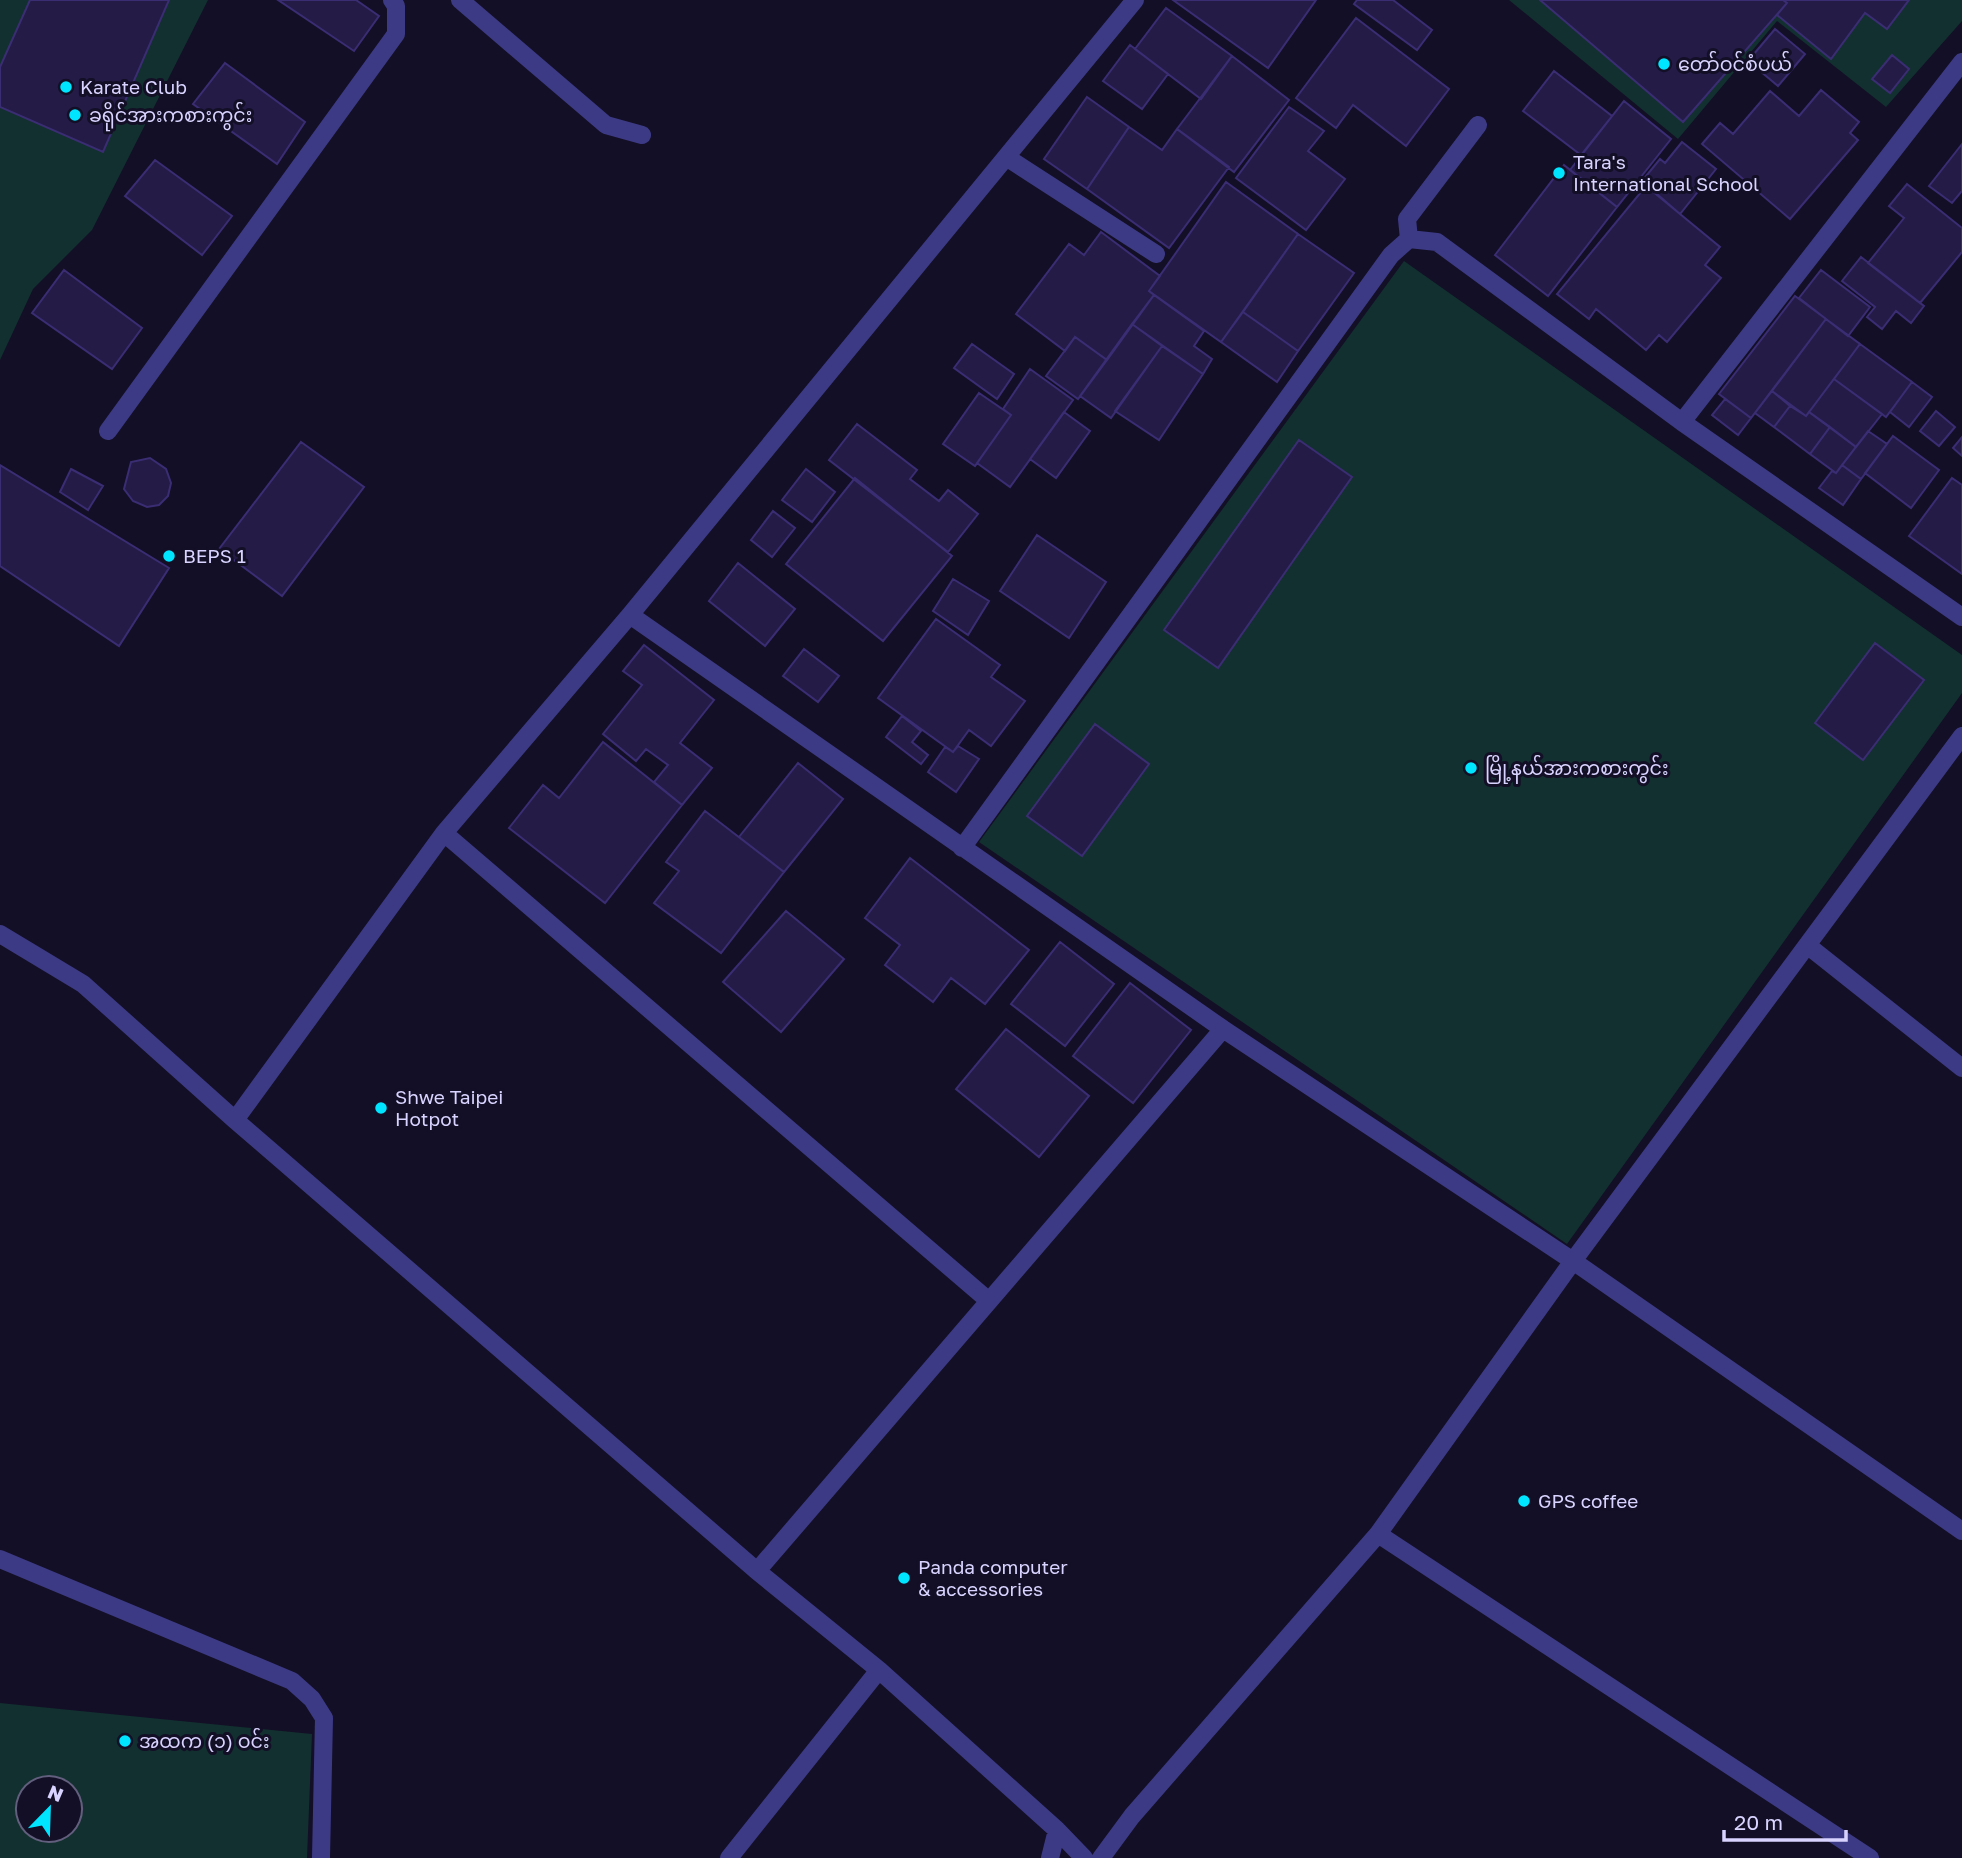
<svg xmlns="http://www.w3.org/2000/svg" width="1962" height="1858" font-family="'Golos Text','Noto Sans Myanmar',sans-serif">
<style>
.green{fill:#12302f;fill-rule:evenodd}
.building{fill:#241b47;stroke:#3b2d73;stroke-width:2}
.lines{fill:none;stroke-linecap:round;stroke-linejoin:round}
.minor{stroke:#3d3a85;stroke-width:18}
.poi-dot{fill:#00e5ff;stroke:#130f26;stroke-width:2.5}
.labels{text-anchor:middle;stroke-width:6;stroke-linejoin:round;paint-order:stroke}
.poi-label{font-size:19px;fill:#d9d4ff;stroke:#130f26;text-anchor:start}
</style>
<rect width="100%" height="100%" fill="#130f26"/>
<!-- green -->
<path class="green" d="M0 0H208L92 230 33 289 0 360Z
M1509 0H1962V21L1886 107 1777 21 1678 139Z
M1404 261 1962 655V693L1567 1244 979 842Z
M0 1703 312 1734 307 1858H0ZM28 1788H70V1830H28Z"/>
<!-- building -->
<path class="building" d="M30 0H169L103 152 0 107V67Z
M278 0H356L379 16 354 51Z
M1173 0H1316L1268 68Z
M1357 0H1393L1432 30 1417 50 1354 4Z
M1540 0H1783L1787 3 1683 122Z
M1783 0H1909L1887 29 1865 13 1831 59 1777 15 1787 3Z
M1166 8 1232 56 1201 99 1135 49Z
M1356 18 1449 89 1406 146 1353 105 1336 128 1296 98Z
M1775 29 1805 54 1778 86 1748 61Z
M1130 45 1168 74 1142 109 1103 81Z
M1892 55 1909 69 1890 93 1872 79Z
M1232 56 1289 100 1234 172 1177 129Z
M225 63 305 122 277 164 193 104Z
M1554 71 1612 116 1581 155 1523 111Z
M1821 90 1859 122 1850 133 1858 140 1790 219 1702 144 1720 123 1733 134 1770 91 1799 116Z
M1087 97 1129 127 1087 189 1044 159Z
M1624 101 1671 139 1617 207 1570 170Z
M1289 107 1324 131 1308 151 1345 179 1306 230 1236 178Z
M1129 127 1162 150 1177 129 1229 167 1169 248 1087 189Z
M1682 142 1716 169 1680 214 1642 181 1660 159 1665 163Z
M1962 144V191L1952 203 1929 186Z
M155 160 232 216 202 255 125 196Z
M1564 165 1617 207 1548 296 1495 255Z
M1226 182 1298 234 1221 342 1149 291Z
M1907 184 1962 228V252L1920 303 1868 263 1904 218 1889 206Z
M1646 186 1720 247 1705 265 1721 278 1667 342 1659 335 1646 350 1596 309 1589 319 1557 294Z
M1101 232 1160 276 1149 291 1154 295 1107 360 1075 337 1065 351 1016 314 1069 244 1084 255Z
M1298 234 1354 273 1298 351 1243 312Z
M1861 257 1924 306 1911 323 1896 311 1882 329 1867 317 1875 307 1842 281Z
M64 270 142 328 112 369 32 313Z
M1821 270 1870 307 1848 336 1799 298Z
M1154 295 1204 331 1194 346 1212 359 1203 374 1132 324Z
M1795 296 1826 319 1751 418 1719 394Z
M1243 312 1298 351 1277 382 1221 342Z
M1826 319 1860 344 1806 416 1772 391Z
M1132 324 1162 346 1111 418 1080 396Z
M1075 337 1107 360 1078 399 1046 376Z
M972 344 1014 374 997 399 954 368Z
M1860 344 1912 382 1886 417 1834 379Z
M1162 346 1203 374 1159 440 1115 411Z
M1030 369 1073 400 1010 487 977 463 1011 415 1003 409Z
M1834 379 1882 414 1856 447 1809 412Z
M1912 382 1932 397 1909 427 1890 412Z
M1772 391 1790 406 1774 427 1755 413Z
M979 393 1011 415 975 466 943 444Z
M1725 399 1751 418 1738 435 1712 415Z
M1790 406 1806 416 1809 412 1830 427 1810 454 1774 427Z
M1936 411 1955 427 1939 446 1920 431Z
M1064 412 1090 431 1056 478 1030 459Z
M857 424 917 470 910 479 939 501 948 490 978 514 948 552 829 460Z
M1830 427 1856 447 1836 473 1810 454Z
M1868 431 1887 444 1861 479 1842 465Z
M1893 436 1939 470 1911 508 1865 473Z
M1962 437V456L1953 448Z
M1299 440 1352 477 1218 668 1164 630Z
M301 442 364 487 282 596 219 549Z
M150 458 166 469 171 483 168 496 159 505 147 507 133 501 124 489 131 462Z
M0 465 169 568 119 646 0 566Z
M1842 465 1861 479 1843 505 1819 488 1832 471 1836 473Z
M71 469 103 486 88 510 60 492Z
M806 469 835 492 812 522 782 500Z
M855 478 952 556 883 641 786 564Z
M1952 478 1962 485V574L1909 536Z
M773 511 795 528 772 557 751 540Z
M1037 535 1106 582 1069 638 1000 591Z
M738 563 795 609 765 646 709 601Z
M953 579 989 601 968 635 933 611Z
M936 619 1000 665 991 677 1025 701 991 746 969 730 953 752 878 698Z
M1875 643 1924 680 1863 760 1815 723Z
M644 645 714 700 680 743 712 768 682 805 654 782 668 765 646 749 636 761 603 734 642 685 623 671Z
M804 649 839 676 818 702 783 676Z
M902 716 921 731 912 742 928 755 921 764 886 737Z
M1095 724 1149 764 1082 856 1027 816Z
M603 742 682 805 605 903 509 828 543 785 559 798Z
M958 746 979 759 956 792 928 772 945 747 953 752Z
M798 763 843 799 784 872 739 837Z
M705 811 784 872 721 953 654 903 679 871 666 862Z
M910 858 1029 950 985 1004 951 978 933 1002 885 965 900 945 865 918Z
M786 911 844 959 781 1032 723 982Z
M1060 942 1114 984 1065 1046 1011 1004Z
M1130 983 1191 1030 1133 1103 1073 1056Z
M1006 1029 1089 1096 1039 1157 956 1089Z"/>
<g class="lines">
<!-- minor -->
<path class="minor" d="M460 0 606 125 642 135
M1006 157 1156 254
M1409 239 1407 219 1478 125
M1682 422 1962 62
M108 431 396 34V6L392 0
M630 615 1223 1029 1573 1261 1962 1531
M444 833 989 1301
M962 848 1391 255 1409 239 1437 242 1682 422 1962 617
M0 934 83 984 235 1120 757 1571 879 1670 1057 1830 1084 1858
M1807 945 1962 1068
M235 1120 444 833 630 615 1135 0
M1378 1534 1870 1858
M0 1559 292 1681 312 1699 324 1718 321 1858
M757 1571 1223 1029
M729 1858 879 1670
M1050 1858 1057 1830
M1101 1858 1132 1816 1378 1534 1573 1261 1962 736"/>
</g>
<!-- markers -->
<g class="poi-dot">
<circle cx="1664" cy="64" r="7"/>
<circle cx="66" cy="87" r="7"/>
<circle cx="75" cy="115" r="7"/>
<circle cx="1559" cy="173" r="7"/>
<circle cx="169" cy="556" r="7"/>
<circle cx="1471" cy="768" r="7"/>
<circle cx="381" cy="1108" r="7"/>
<circle cx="1524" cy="1501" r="7"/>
<circle cx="904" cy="1578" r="7"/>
<circle cx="125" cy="1741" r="7"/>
</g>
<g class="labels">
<!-- poi labels -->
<g class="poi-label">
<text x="1678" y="71">တော်ဝင်စံပယ်</text>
<text x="80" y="94">Karate Club</text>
<text x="89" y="122">ခရိုင်အားကစားကွင်း</text>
<text x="1573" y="169">Tara's<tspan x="1573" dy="22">International School</tspan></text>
<text x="183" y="563">BEPS 1</text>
<text x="1485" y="775">မြို့နယ်အားကစားကွင်း</text>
<text x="395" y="1104">Shwe Taipei<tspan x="395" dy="22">Hotpot</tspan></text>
<text x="1538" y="1508">GPS coffee</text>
<text x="918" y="1574">Panda computer<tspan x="918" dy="22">&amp; accessories</tspan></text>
<text x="139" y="1748">အထက (၁) ဝင်း</text>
</g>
</g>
<!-- north arrow -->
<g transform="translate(49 1809) rotate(23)"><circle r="33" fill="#130f26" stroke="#625e7d" stroke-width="2"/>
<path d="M0-5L12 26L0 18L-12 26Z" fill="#00e5ff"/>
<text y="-10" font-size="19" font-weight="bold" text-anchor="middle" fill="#d9d4ff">N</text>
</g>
<!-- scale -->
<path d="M1724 1830v10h122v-10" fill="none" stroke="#d9d4ff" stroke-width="3.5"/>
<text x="1734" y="1830" font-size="21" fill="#d9d4ff" stroke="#130f26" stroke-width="5" paint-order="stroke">20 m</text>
</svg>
